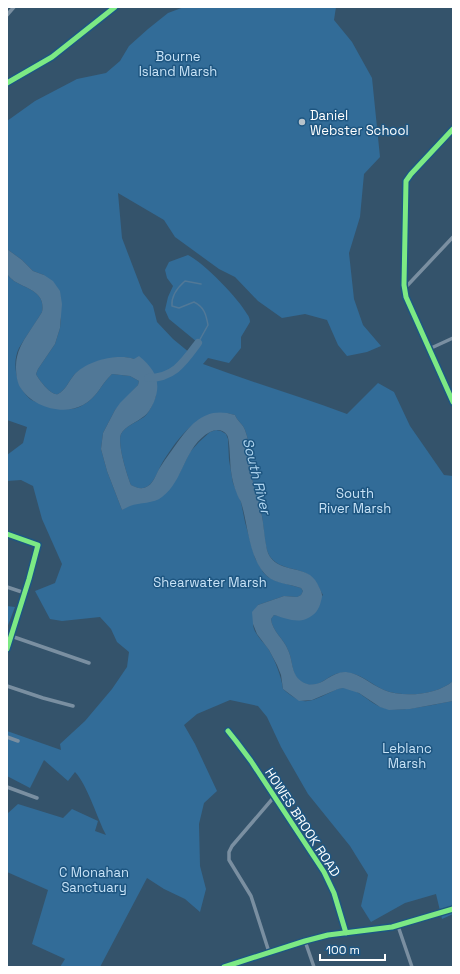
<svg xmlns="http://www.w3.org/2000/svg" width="460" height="974" font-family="'Space Grotesk',sans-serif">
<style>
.green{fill:#326c98}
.water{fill:#517897}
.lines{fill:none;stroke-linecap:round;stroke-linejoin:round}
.stream{stroke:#517897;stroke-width:1.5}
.river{stroke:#517897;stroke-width:8}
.minor{stroke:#7a8fa1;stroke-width:3.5}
.tertiary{stroke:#7a8fa1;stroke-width:4}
.cycleway-casing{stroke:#1e5681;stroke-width:8}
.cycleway{stroke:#7ce984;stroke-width:5}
.poi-dot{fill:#b8c3cb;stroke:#1e5681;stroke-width:1.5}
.labels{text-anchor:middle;stroke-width:3;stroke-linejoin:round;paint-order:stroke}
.park-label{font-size:13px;fill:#c8e3f7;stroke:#1e5681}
.poi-label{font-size:13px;fill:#fff;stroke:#1e5681;text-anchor:start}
.street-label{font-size:13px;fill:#fff;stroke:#1e5681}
.water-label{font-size:14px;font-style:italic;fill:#afd5f0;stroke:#1e5681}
</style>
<rect width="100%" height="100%" fill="#34536b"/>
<!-- green -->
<path class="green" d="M184 7H336L334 20 352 42 372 78 380 157 364 174 360 217 349 253 354 299 363 325 381 346 367 352 347 356 338 345 327 320 305 314 282 318 258 301 235 277 219 269 175 237 164 220 118 193 122 238 143 293 153 306 157 322 173 339 190 353 197 342 169 319 165 310 168 297 173 286 167 278 165 270 169 262 188 255C203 262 239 299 247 314 249 316 250 320 250 322L241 337V348L229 363 208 358 203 364C251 382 299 396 347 414L378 383 394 392 410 426 444 475 453 476V681C437 695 404 698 384 690 368 683 360 671 340 673 327 674 318 693 300 681 291 674 293 660 288 650 284 639 272 631 271 619L274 615 296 620 323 595C319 588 316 580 309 575 297 567 278 570 269 555 264 545 264 527 262 516 260 503 254 491 252 478 249 462 251 445 245 430 243 424 237 421 235 415 201 404 176 440 161 465 158 471 154 482 148 486 142 490 136 488 131 485 127 475 117 443 121 434 125 426 137 422 144 417 150 412 153 403 156 396L134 359C118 353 86 363 74 375 69 381 65 391 58 394 51 396 39 380 36 374L38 369 55 344 60 328 61 319 44 275 33 271 22 260 7 249V121L35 101 77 79 106 73 120 61 129 46 148 29 168 13Z
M7 274C9 277 12 279 14 281 27 289 46 292 42 312 35 324 26 336 19 348 11 364 17 388 30 399 34 402 42 403 48 405 60 409 71 412 83 405 97 398 101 384 112 374L130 376 139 381 138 385 115 410 103 433 101 449 107 471 122 510 179 474 190 452 199 442 210 432 216 430 221 431 226 434 228 439 229 460 233 483 241 502 245 522 255 558 263 572 268 577 276 581 301 588 303 591 301 595 297 597 284 596 258 605C256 610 253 617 253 623 253 634 264 642 269 650 276 663 281 675 283 689 302 705 306 704 329 693 333 691 338 688 343 688 358 688 368 702 381 707 399 714 434 704 453 701V914L442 919 436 894 405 903 371 922 361 906 368 875 350 846 308 794 281 747 267 717 258 706 230 700 197 714 184 725 195 744 217 791 204 803 199 824 200 866 206 889 200 912 185 899 164 889 147 878 100 967H60L65 959 32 944 48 890 7 872V814L18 804 63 818 72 809 98 821 95 831 106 835 104 831C96 814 87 785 75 772L68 781 44 760 30 788 7 776V731L61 750 60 744 85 721 112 689 127 667 129 652 117 642 111 629 100 617 62 621 50 619 35 591 55 583 62 564 42 519 33 486 21 480 7 481V455L23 443 27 427 7 420Z
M7 606 15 607 7 628Z"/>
<!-- water -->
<path class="water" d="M7 249 22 260 33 271 44 275 53 281 60 291 62 304 60 328 55 344 38 369 36 374C39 380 51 396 58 394 65 391 69 381 74 375 86 361 117 353 134 359L139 356C155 369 162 382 154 402 151 408 148 414 143 417 137 422 125 426 121 434 117 443 127 475 131 485 137 488 142 490 148 486 154 483 157 471 161 466 166 458 172 450 177 443 192 422 207 406 235 415 237 421 243 424 245 430 251 445 249 462 252 478 254 489 259 500 261 511 264 524 264 537 267 550 273 571 296 566 310 575 314 578 317 582 319 587 322 593 323 595 321 601 319 610 315 615 306 619 296 623 284 618 274 615L271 619C272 631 284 639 288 650 293 660 291 674 301 681 319 693 329 671 346 672 361 674 370 684 384 690 403 698 437 695 453 681V701L410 709 389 710 380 707 359 693 343 688 338 689 312 700 299 701 283 689 281 675 277 665 269 650 257 634 253 624 252 612 258 605 284 596 297 597 301 595 303 591 301 588C290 584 276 584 267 576 249 560 248 524 241 502 240 500 238 497 237 494 234 487 232 479 231 471 230 463 230 439 227 435 223 429 216 429 210 432 184 446 184 481 162 497 154 504 140 502 130 506 127 507 125 509 122 510L107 471 101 449 103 433 115 410 120 403 138 385 139 381 130 376 112 374C101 384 97 398 83 405 63 416 32 407 20 387 16 380 15 366 17 357 20 342 34 326 42 312 46 292 27 289 14 281 12 279 9 277 7 274Z"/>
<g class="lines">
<!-- stream -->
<path class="stream" d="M198 343 208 325C206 314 204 307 194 302L179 308 172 306C171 296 177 288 185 281L201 284"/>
<!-- river -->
<path class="river" d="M148 378C174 378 184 362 198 343"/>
<!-- minor -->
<path class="minor" d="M7 15 14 7
M7 83 52 57 115 7
M453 129 411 174 406 181 404 285 406 297 453 402
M405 288 453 237
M429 349 453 338
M7 534 38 545 29 579 7 649
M7 587 25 593
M11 636 89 663
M7 686 43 698 73 706
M228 731 236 741 251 761 324 872 334 893 346 933
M7 737 18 741
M7 787 37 798
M398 926 412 967
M305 941 314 967
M269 952 251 896 229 860V852L232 846 274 797"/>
<!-- tertiary -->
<path class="tertiary" d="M224 967 305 941 328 935 392 927 453 909"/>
<defs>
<path id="cycleway" d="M7 83 52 57 115 7
M453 129 411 174 406 181 404 285 406 297 453 402
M7 534 38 545 29 579 7 649
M228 731 236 741 251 761 324 872 334 893 346 933
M224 967 305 941 328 935 392 927 453 909"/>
</defs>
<!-- cycleway casing -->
<use href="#cycleway" class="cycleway-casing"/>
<!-- cycleway -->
<use href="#cycleway" class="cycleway"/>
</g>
<!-- markers -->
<circle class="poi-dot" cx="302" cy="122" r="4"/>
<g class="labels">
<!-- park labels -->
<g class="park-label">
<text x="178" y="61">Bourne<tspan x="178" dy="15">Island Marsh</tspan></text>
<text x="355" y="498">South<tspan x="355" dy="15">River Marsh</tspan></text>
<text x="210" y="587">Shearwater Marsh</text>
<text x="407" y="753">Leblanc<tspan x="407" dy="15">Marsh</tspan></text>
<text x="94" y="877">C Monahan<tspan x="94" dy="15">Sanctuary</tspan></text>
</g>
<!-- poi labels -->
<g class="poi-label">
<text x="310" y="120">Daniel<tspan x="310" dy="15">Webster School</tspan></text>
</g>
<!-- street labels -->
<g class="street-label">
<text transform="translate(303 822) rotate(57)" y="5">HOWES BROOK ROAD</text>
</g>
<!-- water labels -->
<g class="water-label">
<text transform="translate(257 476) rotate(76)" y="5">South River</text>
</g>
</g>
<!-- border -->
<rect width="460" height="974" fill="none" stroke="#ffffff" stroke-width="16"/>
<!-- scale -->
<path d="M320 954v6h65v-6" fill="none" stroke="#ffffff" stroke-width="2"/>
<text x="326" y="954" font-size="12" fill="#ffffff" stroke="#1e5681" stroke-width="3" paint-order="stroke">100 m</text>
</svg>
